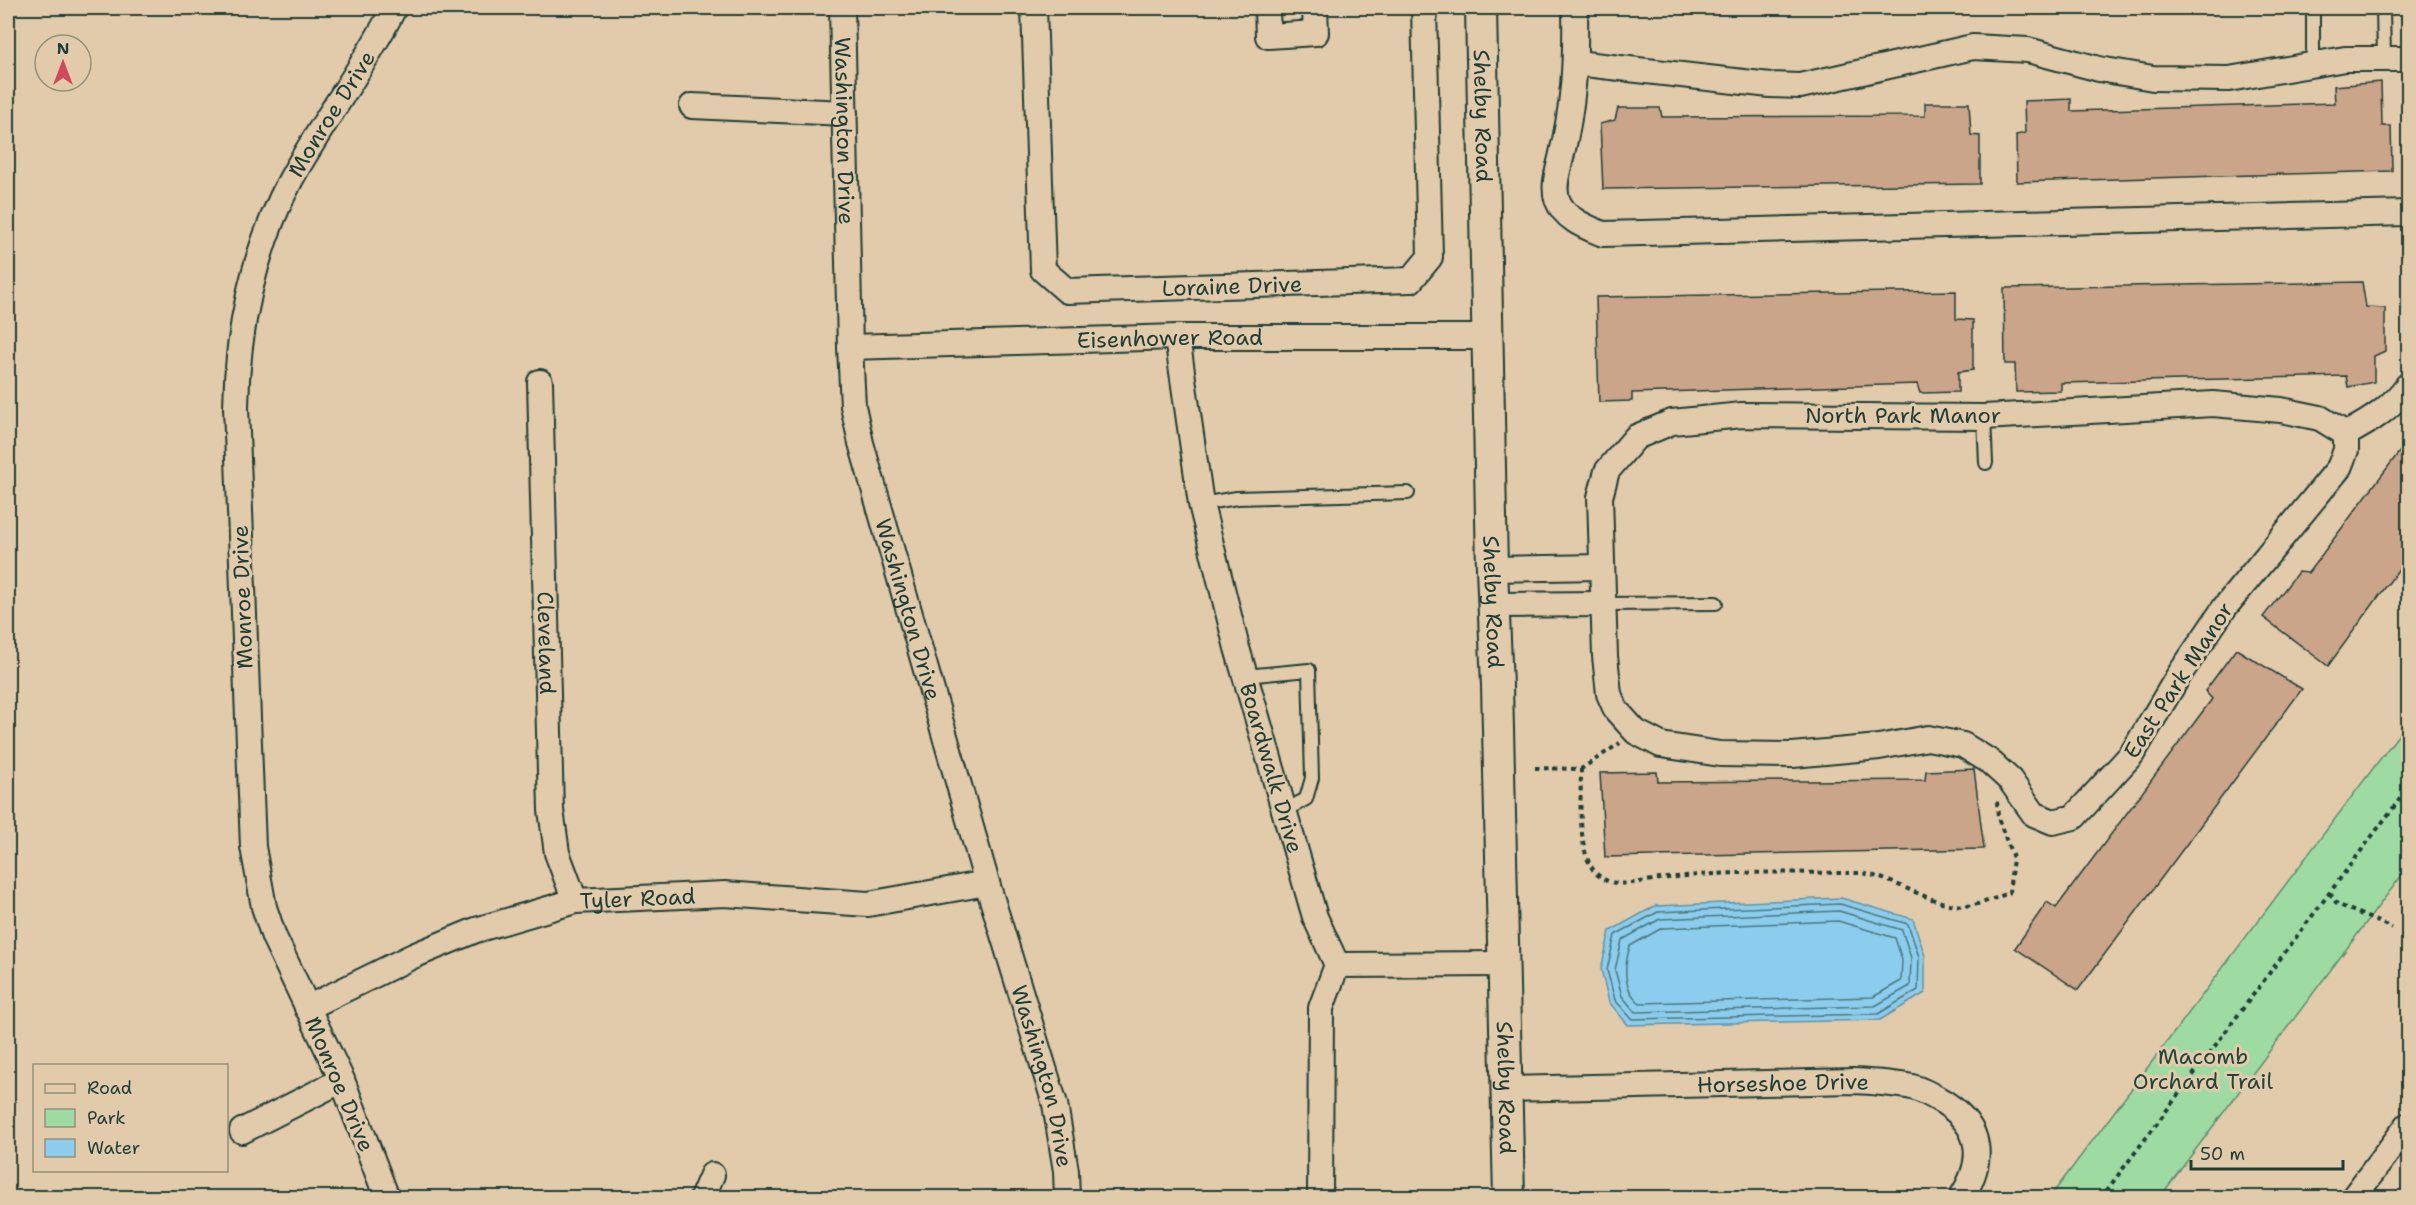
<svg xmlns="http://www.w3.org/2000/svg" width="2416" height="1205" font-family="'Shantell Sans',sans-serif">
<style>
.green{fill:#9ddba3;stroke:#5e8c6c;stroke-width:1.5}
.water{fill:#8ccded;stroke:#6093a3;stroke-width:1.5}
.lines{fill:none;stroke-linecap:round;stroke-linejoin:round}
.shore{stroke:#4b777e;stroke-width:1.5}
.building{fill:#caa589;stroke:#1f3d34;stroke-width:1.5}
.service-casing{stroke:#1f3d34;stroke-width:16}
.minor-casing{stroke:#1f3d34;stroke-width:28}
.tertiary-casing{stroke:#1f3d34;stroke-width:34}
.path{stroke:#1f3d34;stroke-width:4;stroke-dasharray:4.5 4.5;stroke-linecap:butt}
.service{stroke:#e1cbab;stroke-width:12}
.minor{stroke:#e1cbab;stroke-width:24}
.tertiary{stroke:#e1cbab;stroke-width:30}
.labels{text-anchor:middle;stroke-width:6;stroke-linejoin:round;paint-order:stroke}
.street-label{font-size:22px;fill:#1f3d34;stroke:#e1cbab}
.park-label{font-size:22px;fill:#25453a;stroke:#e1cbab}
</style>
<rect width="100%" height="100%" fill="#e1cbab"/>
<filter id="ink" filterUnits="userSpaceOnUse"><feTurbulence type="fractalNoise" baseFrequency=".0167" numOctaves="2"/><feDisplacementMap in="SourceGraphic" scale="12" xChannelSelector="R" yChannelSelector="G"/><feConvolveMatrix kernelMatrix="1 2 1 2 8 2 1 2 1" color-interpolation-filters="sRGB"/></filter>
<g filter="url(#ink)">
<!-- green -->
<path class="green" d="M2408 722V867L2160 1197H2050Z"/>
<!-- water -->
<path class="water" d="M1841 898 1913 919 1925 956V993L1880 1020 1628 1025 1609 1002 1601 969 1610 931 1655 906Z"/>
<g class="lines">
<!-- shore -->
<path class="shore" d="M1840 904 1908 924 1919 957 1918 990 1878 1014 1632 1019 1615 1000 1607 970 1615 935 1658 912Z
M1839 911 1902 930 1911 958 1910 986 1875 1006 1635 1012 1622 996 1615 970 1622 940 1660 919Z
M1838 921 1895 938 1902 960 1901 981 1873 997 1640 1003C1622 989 1624 966 1630 946L1662 928Z"/>
</g>
<!-- building -->
<path class="building" d="M2381 82 2382 126H2391L2392 171 2017 182 2016 135 2025 133 2024 101 2071 99V111L2335 103 2334 86Z
M1925 103H1969L1971 135 1980 136V184L1603 189 1600 124 1615 120 1618 108H1660L1662 117 1925 116Z
M2362 282 2366 307 2385 308V351L2374 356V382L2348 387 2346 376 2061 383V391L2016 392 2015 364H2005L2004 288Z
M1956 291V319L1973 320V370L1958 372V392L1920 393 1917 384 1632 393V401L1599 402 1596 297Z
M2409 439V555L2328 666 2263 617 2298 572 2308 573Z
M2236 649 2302 689 2078 990 2015 948 2047 902 2056 908 2212 699 2205 691Z
M1974 769 1984 849 1605 857 1600 773 1657 772 1658 782 1925 780 1926 771Z"/>
<g class="lines">
<defs>
<path id="service" d="M2383 8 2384 59
M2313 64V8
M1984 417 1986 463
M1201 504 1237 498 1408 493
M1603 604 1716 603
M1245 676 1309 670 1312 778 1306 799 1284 811"/>
<g id="minor">
<path id="s1" d="M842 8 850 347 853 406 861 443 987 883 1055 1104 1066 1171 1067 1198"/>
<path id="s2" d="M1034 8 1043 270 1067 291 1411 280 1430 257 1424 8"/>
<path d="M1267 8 1268 36 1316 33 1315 8"/>
<path d="M1575 8C1576 63 1574 104 1561 158 1558 171 1553 186 1557 199 1564 219 1586 227 1603 234L2408 213"/>
<path d="M1576 63 1770 85 1800 86 1973 47 2028 50 2099 69 2153 78 2229 79 2345 59H2408"/>
<path d="M692 106 845 113"/>
<path id="s3" d="M1177 337 1201 504 1237 648 1315 917 1337 965 1321 1008 1320 1198"/>
<path id="s4" d="M850 347 1177 337H1488"/>
<path id="s5" d="M540 382 551 810 557 853 575 901"/>
<path d="M2213 404 2281 410 2320 418 2346 434V450L2339 468 2225 607 2179 675 2132 754 2074 817 2053 822 2034 814 2010 780 1989 761 1963 745 1928 738 1879 747 1793 755 1720 754 1661 745 1636 732 1616 710 1609 694 1605 656 1600 497 1607 471 1636 437 1672 422 1742 415 1984 417Z"/>
<path d="M2346 434C2371 421 2391 408 2408 385"/>
<path d="M1492 569 1601 567"/>
<path d="M1493 605 1603 604"/>
<path d="M1337 965 1503 964"/>
<path id="s6" d="M307 1008 413 956 476 930 575 901 725 894 868 904 987 883"/>
<path id="s7" d="M1507 1089 1853 1081C1873 1082 1893 1083 1912 1087 1924 1090 1935 1097 1945 1103 1983 1128 1985 1161 1961 1198"/>
<path d="M242 1131 342 1080"/>
<path id="s8" d="M387 1198 342 1080 274 937 264 907 253 847 236 407C237 329 254 249 291 179 323 121 364 67 394 8"/>
<path d="M702 1198 712 1175"/>
<path d="M2353 1198 2408 1125"/>
</g>
<g id="tertiary">
<path id="s9" d="M1481 8 1492 569 1497 686 1509 1198"/>
</g>
</defs>
<!-- service casing -->
<use href="#service" class="service-casing"/>
<!-- minor casing -->
<use href="#minor" class="minor-casing"/>
<!-- tertiary casing -->
<use href="#tertiary" class="tertiary-casing"/>
<!-- path -->
<path class="path" d="M1535 768 1581 769 1620 743
M1581 769C1581 796 1576 857 1598 875 1615 890 1640 881 1660 879 1726 870 1794 873 1861 873 1897 878 1938 911 1973 905 1985 903 1997 897 2009 893L2013 858 1998 818 1997 801
M2330 893 2337 904 2392 928
M2101 1198 2408 788"/>
<!-- service -->
<use href="#service" class="service"/>
<!-- minor -->
<use href="#minor" class="minor"/>
<!-- tertiary -->
<use href="#tertiary" class="tertiary"/>
</g>
</g>
<g class="labels">
<!-- street labels -->
<g class="street-label">
<text dy="8" stroke="none"><textPath href="#s8" startOffset="1131">Monroe Drive</textPath></text>
<text dy="8" stroke="none"><textPath href="#s9" startOffset="108">Shelby Road</textPath></text>
<text dy="8" stroke="none"><textPath href="#s1" startOffset="123">Washington Drive</textPath></text>
<text dy="8" stroke="none"><textPath href="#s2" startOffset="459">Loraine Drive</textPath></text>
<text dy="8" stroke="none"><textPath href="#s4" startOffset="320">Eisenhower Road</textPath></text>
<text x="1903" y="423">North Park Manor</text>
<text transform="translate(242 597) rotate(-92)" y="8">Monroe Drive</text>
<text dy="8" stroke="none"><textPath href="#s9" startOffset="594">Shelby Road</textPath></text>
<text dy="8" stroke="none"><textPath href="#s1" startOffset="609">Washington Drive</textPath></text>
<text dy="8" stroke="none"><textPath href="#s5" startOffset="261">Cleveland</textPath></text>
<text transform="translate(2178 680) rotate(-57)" y="8">East Park Manor</text>
<text dy="8" stroke="none"><textPath href="#s3" startOffset="442">Boardwalk Drive</textPath></text>
<text dy="8" stroke="none"><textPath href="#s6" startOffset="352">Tyler Road</textPath></text>
<text dy="8" stroke="none"><textPath href="#s1" startOffset="1095">Washington Drive</textPath></text>
<text transform="translate(340 1084) rotate(67)" y="8">Monroe Drive</text>
<text dy="8" stroke="none"><textPath href="#s7" startOffset="276">Horseshoe Drive</textPath></text>
<text dy="8" stroke="none"><textPath href="#s9" startOffset="1080">Shelby Road</textPath></text>
</g>
<!-- park labels -->
<g class="park-label">
<text x="2203" y="1064">Macomb<tspan x="2203" dy="25">Orchard Trail</tspan></text>
</g>
</g>
<!-- margin -->
<rect width="2416" height="1205" fill="none" stroke="#e1cbab" stroke-width="30"/>
<rect x="15" y="15" width="2386" height="1175" fill="none" stroke="#1f3d34" stroke-width="2" filter="url(#ink)"/>
<!-- legend -->
<rect x="33" y="1064" width="195" height="108" fill="#e1cbab" stroke="#93927b" stroke-width="1.5"/>
<rect x="45" y="1084" width="30" height="9" fill="#e1cbab" stroke="#93927b" stroke-width="1.5"/>
<text x="87" y="1094" font-size="18" fill="#1f3d34">Road</text>
<rect x="45" y="1109" width="30" height="18" fill="#9ddba3" stroke="#93927b" stroke-width="1.5"/>
<text x="87" y="1124" font-size="18" fill="#1f3d34">Park</text>
<rect x="45" y="1139" width="30" height="18" fill="#8ccded" stroke="#93927b" stroke-width="1.5"/>
<text x="87" y="1154" font-size="18" fill="#1f3d34">Water</text>
<!-- north arrow -->
<g transform="translate(63 63)"><circle r="28" fill="#e1cbab" stroke="#93927b" stroke-width="1.5"/>
<path d="M0-4.5L10 22L0 15L-10 22Z" fill="#d1495b"/>
<text y="-9" font-size="16" font-weight="bold" text-anchor="middle" fill="#1f3d34">N</text>
</g>
<!-- scale -->
<path d="M2191 1160v9h152v-9" fill="none" stroke="#1f3d34" stroke-width="3"/>
<text x="2200" y="1160" font-size="18" fill="#1f3d34" stroke="#e1cbab" stroke-width="4.5" paint-order="stroke">50 m</text>
</svg>
